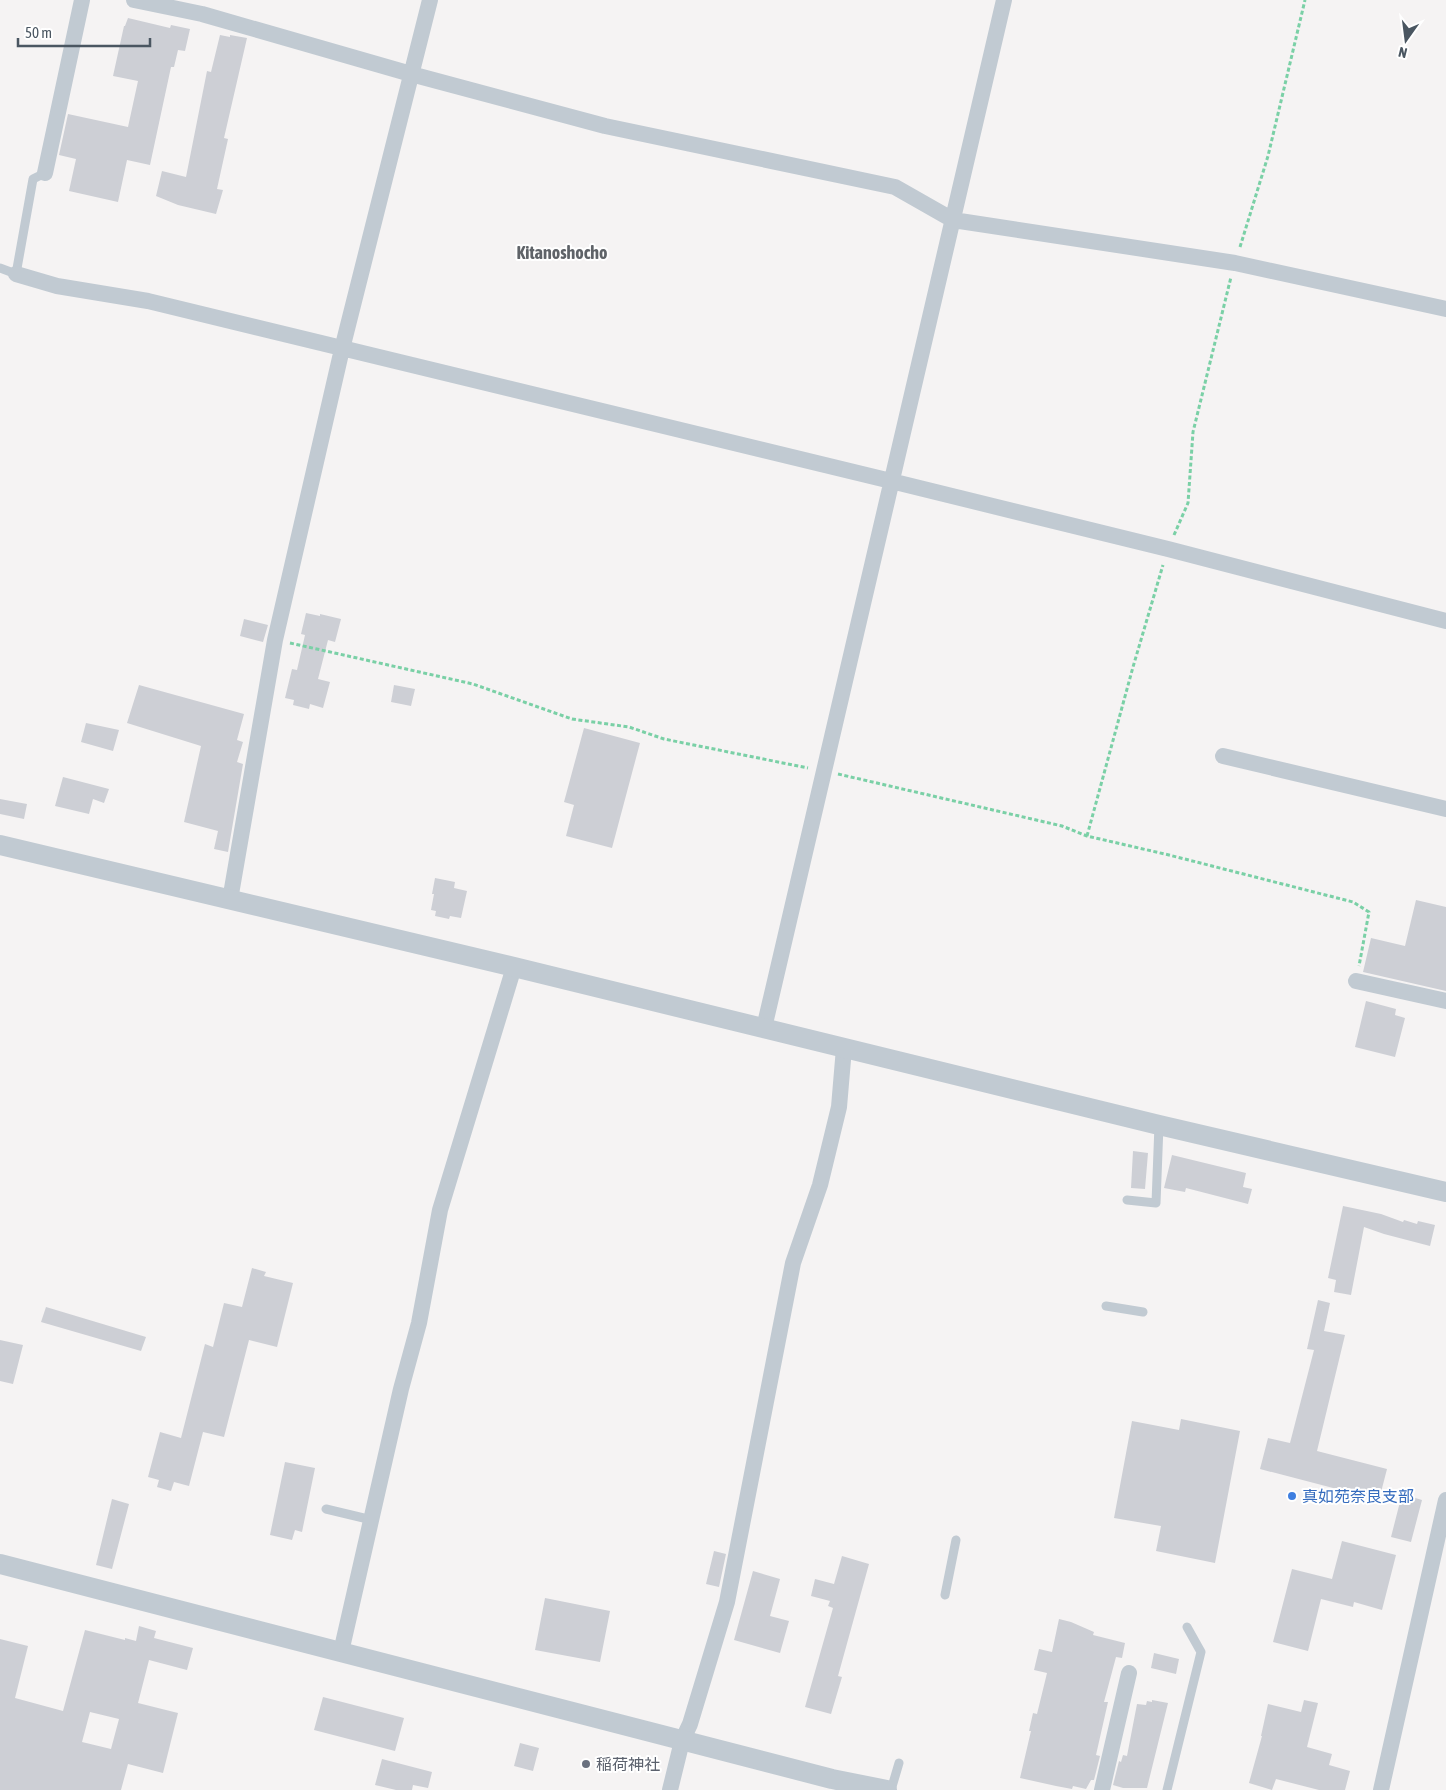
<svg xmlns="http://www.w3.org/2000/svg" width="1446" height="1790" font-family="'Asap Condensed','Noto Sans JP',sans-serif">
<style>
.building{fill:#cdcfd5;fill-rule:evenodd}
.lines{fill:none;stroke-linecap:round;stroke-linejoin:round}
.path{stroke:#7ad0a6;stroke-width:3;stroke-dasharray:4 2.5;stroke-linecap:butt}
.service{stroke:#c1cad2;stroke-width:9}
.minor{stroke:#c1cad2;stroke-width:16}
.tertiary{stroke:#c1cad2;stroke-width:20}
.shop-dot{fill:#3f7fe0;stroke:#fff;stroke-width:2}
.worship-dot{fill:#6b7280;stroke:#fff;stroke-width:2}
.labels{text-anchor:middle;stroke-width:4;stroke-linejoin:round;paint-order:stroke}
.shop-label{font-size:16px;fill:#366cbe;stroke:#fff;text-anchor:start}
.worship-label{font-size:16px;fill:#5b616d;stroke:#fff;text-anchor:start}
.neighbourhood-label{font-size:18px;font-weight:bold;fill:#5f6368;stroke:#fff}
</style>
<rect width="100%" height="100%" fill="#f5f3f3"/>
<!-- building -->
<path class="building" d="M128 18 170 28 171 25 190 29 185 51 178 50 174 67H171L150 165 127 160 118 202 69 191 76 159 59 155 68 114 128 127 138 81 113 76 124 26H125Z
M220 35 230 37V35L247 38 224 138 228 139 217 189 223 190 216 214 178 205 156 196 162 171 186 177 207 71 211 72Z
M306 613 320 616V614L341 619 335 642 328 640 318 679 330 682 323 708 310 704 309 709 293 705 294 700 285 698 292 669 297 670 305 635 301 634Z
M244 619 268 625 263 642 240 636Z
M139 685 244 714 237 740 243 742 237 762 243 764 228 852 214 849 218 831 184 822 201 746 127 723Z
M394 685 415 689 411 706 391 702Z
M86 723 119 730 113 751 81 742Z
M584 728 640 743 612 848 566 836 574 805 564 802Z
M63 777 109 789 104 803 93 799 89 814 55 806Z
M0 799 27 804 24 819 0 814Z
M435 878 455 882 454 888 467 891 461 918 450 916 449 919 435 916 436 911 431 910 434 894H432Z
M1416 900 1446 907V991L1363 972 1371 938 1405 946Z
M1366 1001 1396 1009 1395 1015 1405 1018 1395 1057 1355 1047Z
M1133 1151 1148 1153 1145 1189 1131 1188Z
M1172 1155 1246 1173 1243 1187 1252 1189 1248 1204 1186 1188 1185 1192 1164 1188Z
M1343 1206 1381 1214 1403 1222 1404 1220 1417 1224 1418 1221 1435 1225 1430 1246 1384 1234 1364 1227 1351 1295 1334 1292 1336 1280 1328 1278Z
M252 1268 266 1272 264 1276 293 1283 277 1347 249 1340 224 1437 203 1432 189 1486 174 1482 171 1491 157 1487 159 1480 148 1477 160 1432 181 1438 205 1344 213 1347 224 1303 242 1307Z
M1318 1300 1330 1303 1324 1331 1345 1335 1317 1451 1387 1469 1379 1500 1260 1469 1268 1438 1290 1443 1314 1350 1307 1349Z
M46 1307 146 1337 141 1351 41 1322Z
M0 1340 23 1345 13 1384 0 1381Z
M1181 1419 1240 1431 1215 1563 1156 1551 1161 1526 1114 1518 1132 1421 1179 1430Z
M285 1462 315 1468 302 1532 295 1530 292 1540 270 1535Z
M1402 1494 1422 1500 1411 1542 1391 1537Z
M112 1499 129 1504 112 1569 96 1565Z
M1342 1541 1396 1555 1382 1610 1354 1602 1353 1607 1321 1599 1308 1651 1273 1642 1292 1569 1332 1579Z
M714 1551 726 1554 719 1587 706 1584Z
M842 1556 869 1564 838 1676 842 1677 831 1714 805 1707 833 1608 828 1606 830 1601 811 1596 815 1579 834 1584Z
M753 1571 780 1579 770 1616 789 1621 780 1653 734 1640Z
M545 1598 610 1611 600 1662 535 1650Z
M1059 1619 1071 1622 1094 1632 1093 1635 1125 1643 1122 1658 1116 1657 1104 1702H1108L1096 1755 1100 1756 1094 1780H1091L1086 1789 1073 1786 1072 1789 1056 1786 1020 1778 1031 1731H1029L1033 1713 1037 1714 1047 1673 1034 1670 1039 1649 1052 1652Z
M139 1626 156 1631 154 1638 193 1648 187 1670 149 1660 138 1703 178 1713 163 1773 128 1764 121 1790H0V1639L28 1646 15 1698 63 1711 85 1630 125 1640V1638L136 1641ZM90 1712 119 1719 111 1749 82 1742Z
M1154 1653 1179 1659 1176 1674 1151 1668Z
M323 1697 404 1718 395 1751 314 1730Z
M1152 1700 1168 1703 1147 1788H1123L1113 1785 1119 1761 1121 1762 1123 1755 1127 1756 1137 1704 1146 1705 1147 1701 1152 1702Z
M1304 1700 1318 1703 1307 1747 1332 1754 1329 1765 1350 1771 1345 1790H1319L1276 1779 1272 1790 1249 1783 1262 1736H1261L1268 1704 1301 1712Z
M520 1743 539 1748 533 1771 514 1766Z
M382 1759 432 1772 428 1788 413 1785 412 1790H396L375 1785Z"/>
<g class="lines">
<!-- path -->
<path class="path" d="M1240 247 1268 156 1305 0
M1174 535 1188 503 1193 432 1231 277
M290 643 473 684 572 719 629 727 664 739 808 768
M838 774 1062 826 1087 836 1169 855 1353 902 1369 912 1359 966
M1087 836 1133 667 1163 565"/>
<!-- service -->
<path class="service" d="M0 268 16 274 33 179 45 173
M1127 1200 1156 1203 1159 1125
M1106 1306 1143 1312
M326 1509 372 1520
M945 1595 956 1540
M891 1790 899 1763
M1167 1790 1201 1652 1187 1627"/>
<!-- minor -->
<path class="minor" d="M134 0 202 14 411 74 605 126 895 187 953 220 1235 263 1446 309
M45 173 82 0
M16 274 57 286 148 301 891 481 1168 549 1446 621
M1223 756 1446 809
M230 900 275 640 342 349 430 0
M1356 981 1446 1001
M764 1028 1004 0
M341 1652 401 1389 419 1323 440 1210 514 967
M670 1790 682 1741 690 1724 727 1602 793 1263 820 1185 839 1107 844 1048
M1102 1790 1129 1673
M1381 1790 1446 1500"/>
<!-- tertiary -->
<path class="tertiary" d="M0 845 514 967 1159 1125 1446 1192
M0 1564 832 1779 887 1790"/>
</g>
<!-- markers -->
<circle class="shop-dot" cx="1292" cy="1496" r="5"/>
<circle class="worship-dot" cx="586" cy="1764" r="5"/>
<g class="labels">
<!-- shop labels -->
<g class="shop-label">
<text x="1302" y="1502">真如苑奈良支部</text>
</g>
<!-- worship labels -->
<g class="worship-label">
<text x="596" y="1770">稲荷神社</text>
</g>
<!-- neighbourhood labels -->
<g class="neighbourhood-label">
<text x="562" y="259">Kitanoshocho</text>
</g>
</g>
<!-- north arrow -->
<g transform="translate(1406 40) rotate(194)" stroke="#ffffff" stroke-width="4" paint-order="stroke">
<path d="M0-4L9 19L0 12L-9 19Z" fill="#4a5661"/>
<text y="-8" font-size="14" font-weight="bold" text-anchor="middle" fill="#4a5661">N</text>
</g>
<!-- scale -->
<path d="M18 38v8h132v-8" fill="none" stroke="#4a5661" stroke-width="2.5"/>
<text x="25" y="38" font-size="15" fill="#4a5661" stroke="#ffffff" stroke-width="4" paint-order="stroke">50 m</text>
</svg>
